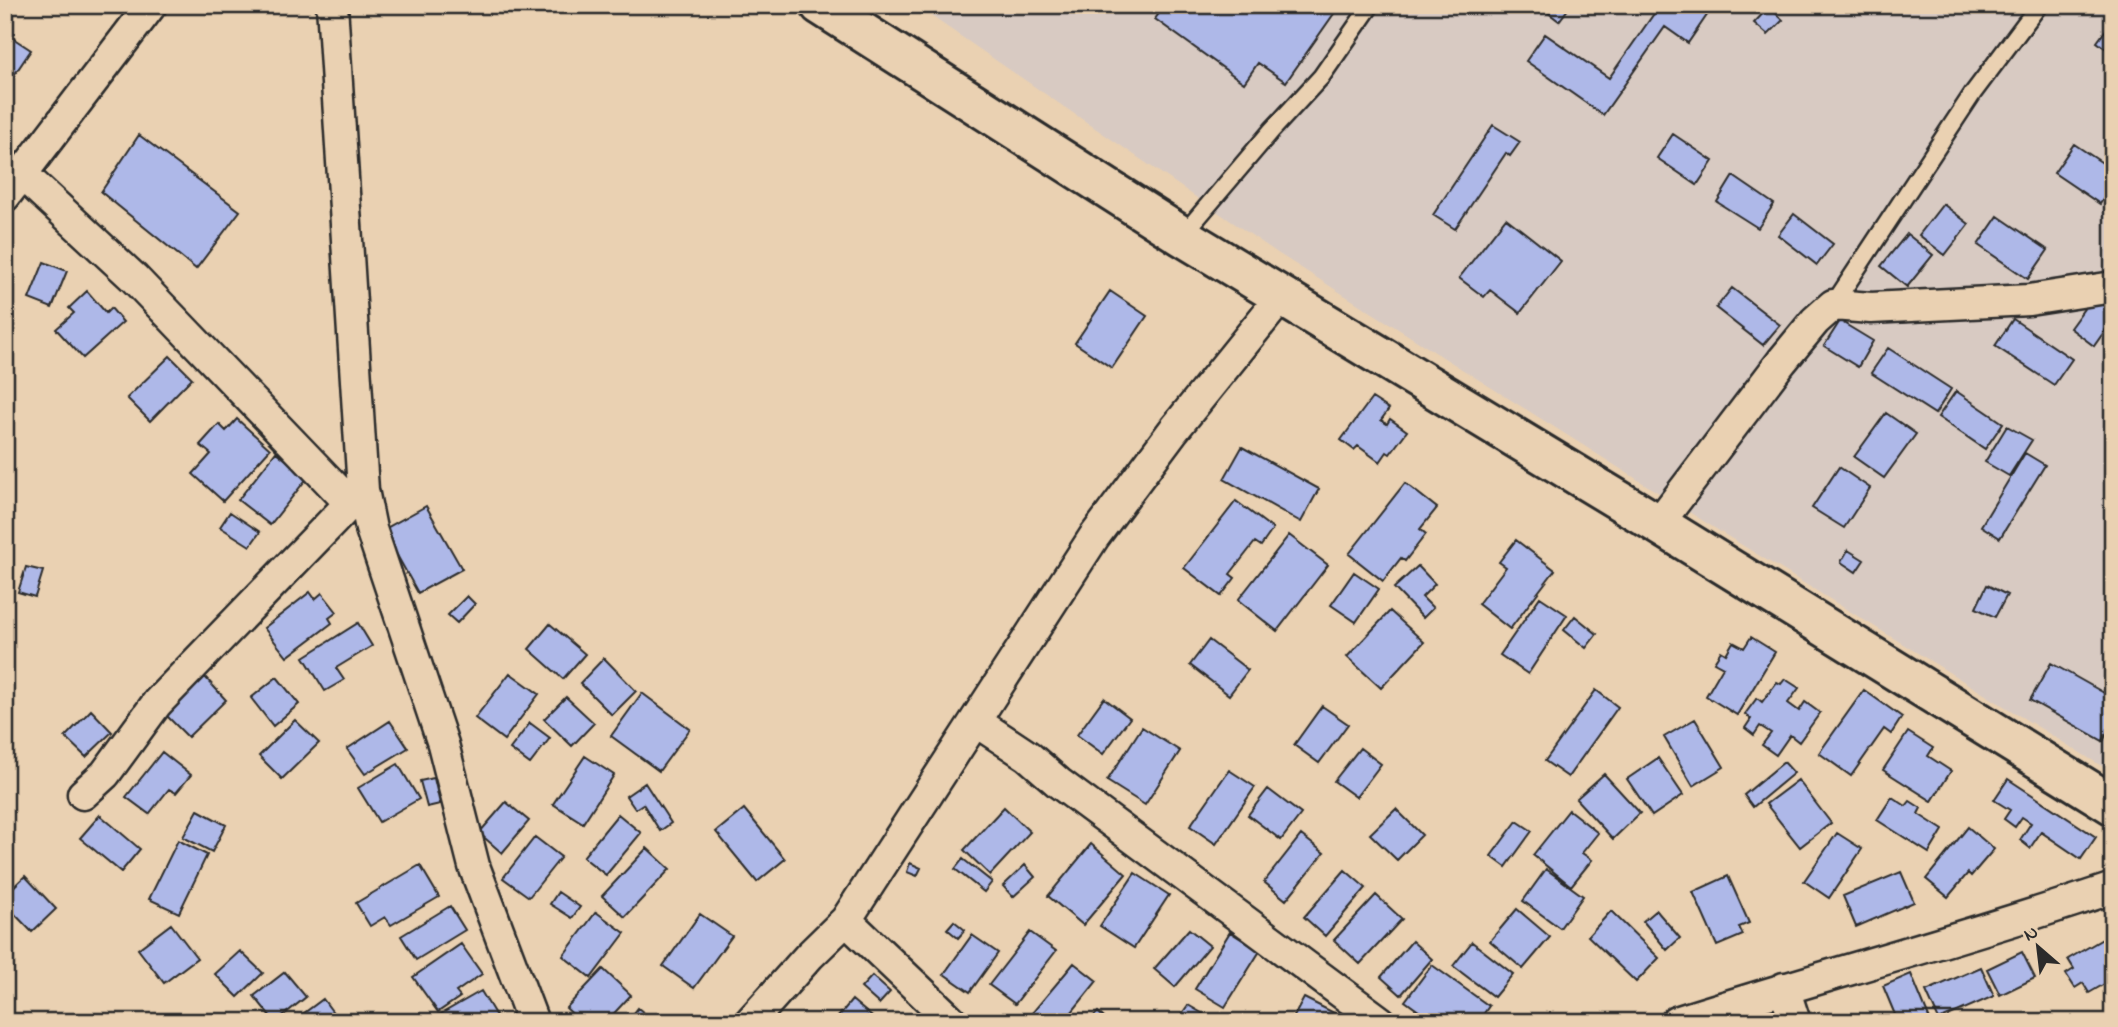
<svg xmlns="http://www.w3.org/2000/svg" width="2118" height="1027" font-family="'Indie Flower',sans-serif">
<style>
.built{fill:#d8cac2}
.building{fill:#aeb8e8;stroke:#2b2b2b;stroke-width:2}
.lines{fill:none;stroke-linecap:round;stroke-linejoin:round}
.service-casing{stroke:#2b2b2b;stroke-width:21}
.minor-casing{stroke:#2b2b2b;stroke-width:35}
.tertiary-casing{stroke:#2b2b2b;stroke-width:44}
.service{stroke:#ead1b2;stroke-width:16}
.minor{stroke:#ead1b2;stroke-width:30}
.tertiary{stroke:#ead1b2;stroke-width:38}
</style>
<rect width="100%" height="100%" fill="#ead1b2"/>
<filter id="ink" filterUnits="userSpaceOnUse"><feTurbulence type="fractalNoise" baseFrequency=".0143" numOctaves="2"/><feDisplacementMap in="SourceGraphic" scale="14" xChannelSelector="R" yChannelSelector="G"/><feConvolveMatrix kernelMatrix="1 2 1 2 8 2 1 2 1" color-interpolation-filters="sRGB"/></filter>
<g filter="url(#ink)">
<!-- built -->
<path class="built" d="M915 5H2113V773L1724 534 1279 254Z"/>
<!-- building -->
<path class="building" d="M1165 5H1340L1286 82 1258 63 1244 83 1155 19Z
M1544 5H1571L1559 21 1542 8Z
M1660 5H1714L1688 43 1665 27 1603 115 1526 61 1545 34 1609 78Z
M1769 7 1783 20 1768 35 1754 23Z
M2113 20V54L2097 42Z
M5 33 31 50 8 84 5 82Z
M1493 125 1520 142 1510 156 1506 153 1455 229 1433 215Z
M1673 134 1713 161 1697 185 1657 158Z
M139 135 240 211 196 269 101 192Z
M2074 144 2113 170V185L2100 204 2054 173Z
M1733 176 1774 204 1758 228 1717 202Z
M1943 204 1969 224 1945 255 1919 235Z
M1794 214 1833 244 1817 265 1778 235Z
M1998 216 2048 250 2028 279 1978 245Z
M1506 218 1561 261 1520 313 1490 290 1484 297 1459 278Z
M1907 234 1933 255 1907 287 1881 266Z
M44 262 67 271 52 308 29 299Z
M1732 288 1780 325 1763 345 1716 308Z
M87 291 106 313 111 308 123 322 83 358 56 329 74 313 69 308Z
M1110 291 1147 316 1112 368 1075 343Z
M2094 295 2113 309V319L2094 346 2070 328Z
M2013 319 2072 359 2054 385 1995 346Z
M1840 321 1873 341 1858 367 1824 346Z
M1888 348 1951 389 1935 414 1871 373Z
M170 356 192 378 150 421 127 398Z
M1956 391 2003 423 1985 449 1938 417Z
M1372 398 1389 409 1381 420 1387 424 1390 419 1407 431 1390 454 1387 452 1380 462 1358 446 1354 450 1341 440Z
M1886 413 1916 434 1884 478 1854 457Z
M237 419 270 449 223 501 193 474 211 454 200 445 219 424 226 431Z
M2007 426 2032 440 2009 476 1985 462Z
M1242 447 1319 489 1301 522 1224 479Z
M276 452 308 477 270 525 238 500Z
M2025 453 2045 465 2000 538 1981 526Z
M1839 467 1870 488 1844 528 1812 508Z
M1405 483 1437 508 1420 529 1426 534 1405 561 1401 558 1383 581 1349 554Z
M1236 501 1273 529 1261 546 1255 542 1230 574 1235 578 1221 596 1184 568Z
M426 506 462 569 418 593 383 530Z
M230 512 260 532 250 546 220 527Z
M1289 535 1328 565 1277 631 1238 600Z
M1516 540 1555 570 1510 629 1478 604 1506 567 1499 562Z
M1848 550 1864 560 1856 572 1841 562Z
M1418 566 1435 584 1422 597 1433 608 1423 618 1394 588Z
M26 567 43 571 35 597 18 592Z
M1354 572 1379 589 1356 622 1331 605Z
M1987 585 2007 595 1995 617 1976 608Z
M310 592 315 599 322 593 337 612 329 618 332 623 287 657 264 628Z
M467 596 475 604 457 623 448 615Z
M1540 597 1567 615 1528 674 1500 655Z
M1390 611 1424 642 1381 688 1347 657Z
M1575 616 1597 634 1586 648 1564 630Z
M358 623 372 646 336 668 344 680 325 691 304 657Z
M550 624 585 654 563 679 529 649Z
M1751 637 1775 652 1737 715 1706 696 1723 667 1714 662 1721 651 1726 654 1733 642 1744 648Z
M1209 640 1248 670 1229 695 1190 665Z
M604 658 636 691 612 715 580 683Z
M2051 663 2113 698V734L2108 731 2103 741 2030 700Z
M510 673 539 694 504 740 475 718Z
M205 677 226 700 188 737 166 715Z
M277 677 299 704 273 726 251 698Z
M1785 679 1799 688 1788 703 1799 711 1805 702 1820 713 1799 742 1790 735 1776 755 1762 745 1771 733 1760 726 1754 735 1745 728 1751 719 1745 714 1757 698 1762 702 1777 682 1781 684Z
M1596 690 1618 707 1568 777 1545 761Z
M1864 690 1902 717 1891 734 1884 729 1851 776 1819 753Z
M642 693 690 729 659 771 611 736Z
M566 697 594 723 572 746 544 719Z
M1104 698 1130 718 1103 754 1077 735Z
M1322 706 1348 724 1319 763 1294 745Z
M91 710 112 732 86 757 65 737Z
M1695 719 1724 767 1693 786 1664 737Z
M295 720 319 743 282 779 259 756Z
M390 721 408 748 365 774 347 749Z
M530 723 550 738 530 764 510 749Z
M1142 727 1180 751 1145 805 1107 781Z
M1908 732 1933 748 1928 756 1951 771 1932 801 1883 770Z
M1360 748 1381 764 1356 797 1334 781Z
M162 752 191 775 176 793 169 789 149 814 126 797Z
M585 756 614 775 583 823 553 804Z
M1658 758 1683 795 1652 816 1627 779Z
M1784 762 1794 773 1753 807 1744 795Z
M398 764 419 799 379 822 358 788Z
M1229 770 1255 787 1216 844 1190 826Z
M1604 774 1640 813 1613 839 1576 799Z
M434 778 440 804 427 807 420 781Z
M2008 779 2096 837 2081 859 2041 832 2030 848 2020 840 2031 823 2022 817 2015 827 2004 819 2010 810 1994 800Z
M1798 780 1831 823 1800 847 1766 804Z
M645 783 671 823 660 831 643 804 635 809 626 796Z
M1268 789 1301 814 1281 840 1248 815Z
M1892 797 1906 806 1910 801 1921 808 1918 814 1943 830 1929 853 1877 820Z
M506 802 529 821 502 853 479 833Z
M1004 807 1030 832 990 875 964 850Z
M744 809 785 859 757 882 716 832Z
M1396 809 1422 835 1397 860 1370 834Z
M198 810 226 825 212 852 183 837Z
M1569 810 1598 833 1582 853 1592 860 1571 886 1533 855Z
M618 814 641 833 606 875 583 857Z
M100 815 140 849 121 872 80 838Z
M1517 821 1532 831 1506 867 1491 856Z
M1968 827 1994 849 1971 876 1968 873 1948 897 1926 879Z
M1837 833 1862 849 1829 898 1804 881Z
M1301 835 1324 853 1286 900 1264 882Z
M535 837 561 857 529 897 503 878Z
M178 840 207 855 179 913 149 899Z
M1091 844 1126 874 1083 925 1048 896Z
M647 848 670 869 625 917 602 896Z
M963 859 992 882 984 892 955 869Z
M910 863 921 868 917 876 907 872Z
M420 865 439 897 391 925 385 917 370 926 356 903Z
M1025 865 1035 877 1013 897 1003 886Z
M1546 869 1583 896 1560 928 1523 901Z
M1345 870 1366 888 1325 936 1304 917Z
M1901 872 1914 902 1856 927 1843 896Z
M1135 873 1169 895 1134 948 1100 926Z
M25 876 56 909 32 932 5 904V895Z
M1728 876 1749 923 1739 927 1743 935 1717 946 1693 892Z
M558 892 580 907 572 918 550 904Z
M1376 895 1402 919 1360 964 1334 940Z
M450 906 465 930 416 960 401 936Z
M1517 909 1550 937 1523 969 1490 941Z
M1656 910 1680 938 1667 950 1643 921Z
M1611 911 1659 958 1636 982 1588 936Z
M596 912 625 933 591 978 563 956Z
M700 914 732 936 694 988 663 966Z
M954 921 965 930 958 938 947 929Z
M171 924 197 958 164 983 138 949Z
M1189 929 1210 946 1175 987 1154 969Z
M1030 932 1056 951 1015 1004 989 985Z
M1230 932 1260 951 1225 1007 1195 989Z
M2113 933V979L2089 993 2083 983 2075 988 2066 974 2074 969 2068 959Z
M972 935 998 953 970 992 944 974Z
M1412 941 1432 959 1401 995 1381 977Z
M1472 942 1513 974 1494 997 1453 966Z
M461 944 482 974 456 992 460 997 438 1012 413 977Z
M240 951 263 973 238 997 215 974Z
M2022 952 2035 978 2000 995 1987 969Z
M1074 963 1097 981 1064 1022H1043L1032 1013Z
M1432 965 1489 1006 1478 1022H1434L1405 1001Z
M1981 967 1994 996 1939 1020 1926 991Z
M603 969 631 995 606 1022H581L566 1008Z
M285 972 306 997 275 1022 254 996Z
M1911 974 1930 1020 1925 1022H1898L1883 986Z
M872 976 890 992 879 1004 861 988Z
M481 991 499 1021 436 1022 434 1018Z
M1304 998 1338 1015 1335 1022H1291Z
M323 999 340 1022H292Z
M852 1000 872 1017 868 1022H842L837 1018Z
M1188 1005 1212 1019 1210 1022H1193L1181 1015Z
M638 1008 655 1022H627Z
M1098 1012 1108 1022H1088Z"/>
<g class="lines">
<defs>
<path id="service" d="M1182 236 1272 130 1321 77 1371 5
M1833 305 1973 93 2039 5"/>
<path id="minor" d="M332 5 363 490 371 529 443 744 474 866 533 1022
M22 174 134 278 350 503
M5 196 151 5
M1282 296 1173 431 1094 537 975 721 1028 756 1059 783 1381 1022
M1658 524 1782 361 1815 321 1833 305 1871 308 2029 300 2113 287
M83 794 105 774 157 703 363 490
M1784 988 1795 1022
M750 1022 809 956 846 920
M953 1022 846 920 975 721
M1676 1022C1822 976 1969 937 2113 888"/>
<path id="tertiary" d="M820 5 1182 236 1658 524 2113 805"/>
</defs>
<!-- service casing -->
<use href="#service" class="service-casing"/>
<!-- minor casing -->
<use href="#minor" class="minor-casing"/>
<!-- tertiary casing -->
<use href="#tertiary" class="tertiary-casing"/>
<!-- service -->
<use href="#service" class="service"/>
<!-- minor -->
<use href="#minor" class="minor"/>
<!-- tertiary -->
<use href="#tertiary" class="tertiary"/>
</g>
</g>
<!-- margin -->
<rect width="2118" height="1027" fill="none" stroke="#ead1b2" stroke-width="28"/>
<rect x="14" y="14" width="2090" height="999" fill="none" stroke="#2b2b2b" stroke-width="2.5" filter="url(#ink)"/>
<!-- north arrow -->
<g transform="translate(2038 947) rotate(332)" stroke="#ead1b2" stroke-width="5" paint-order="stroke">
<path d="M0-5L12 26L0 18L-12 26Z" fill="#2b2b2b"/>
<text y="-10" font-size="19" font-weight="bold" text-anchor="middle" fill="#2b2b2b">N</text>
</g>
</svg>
